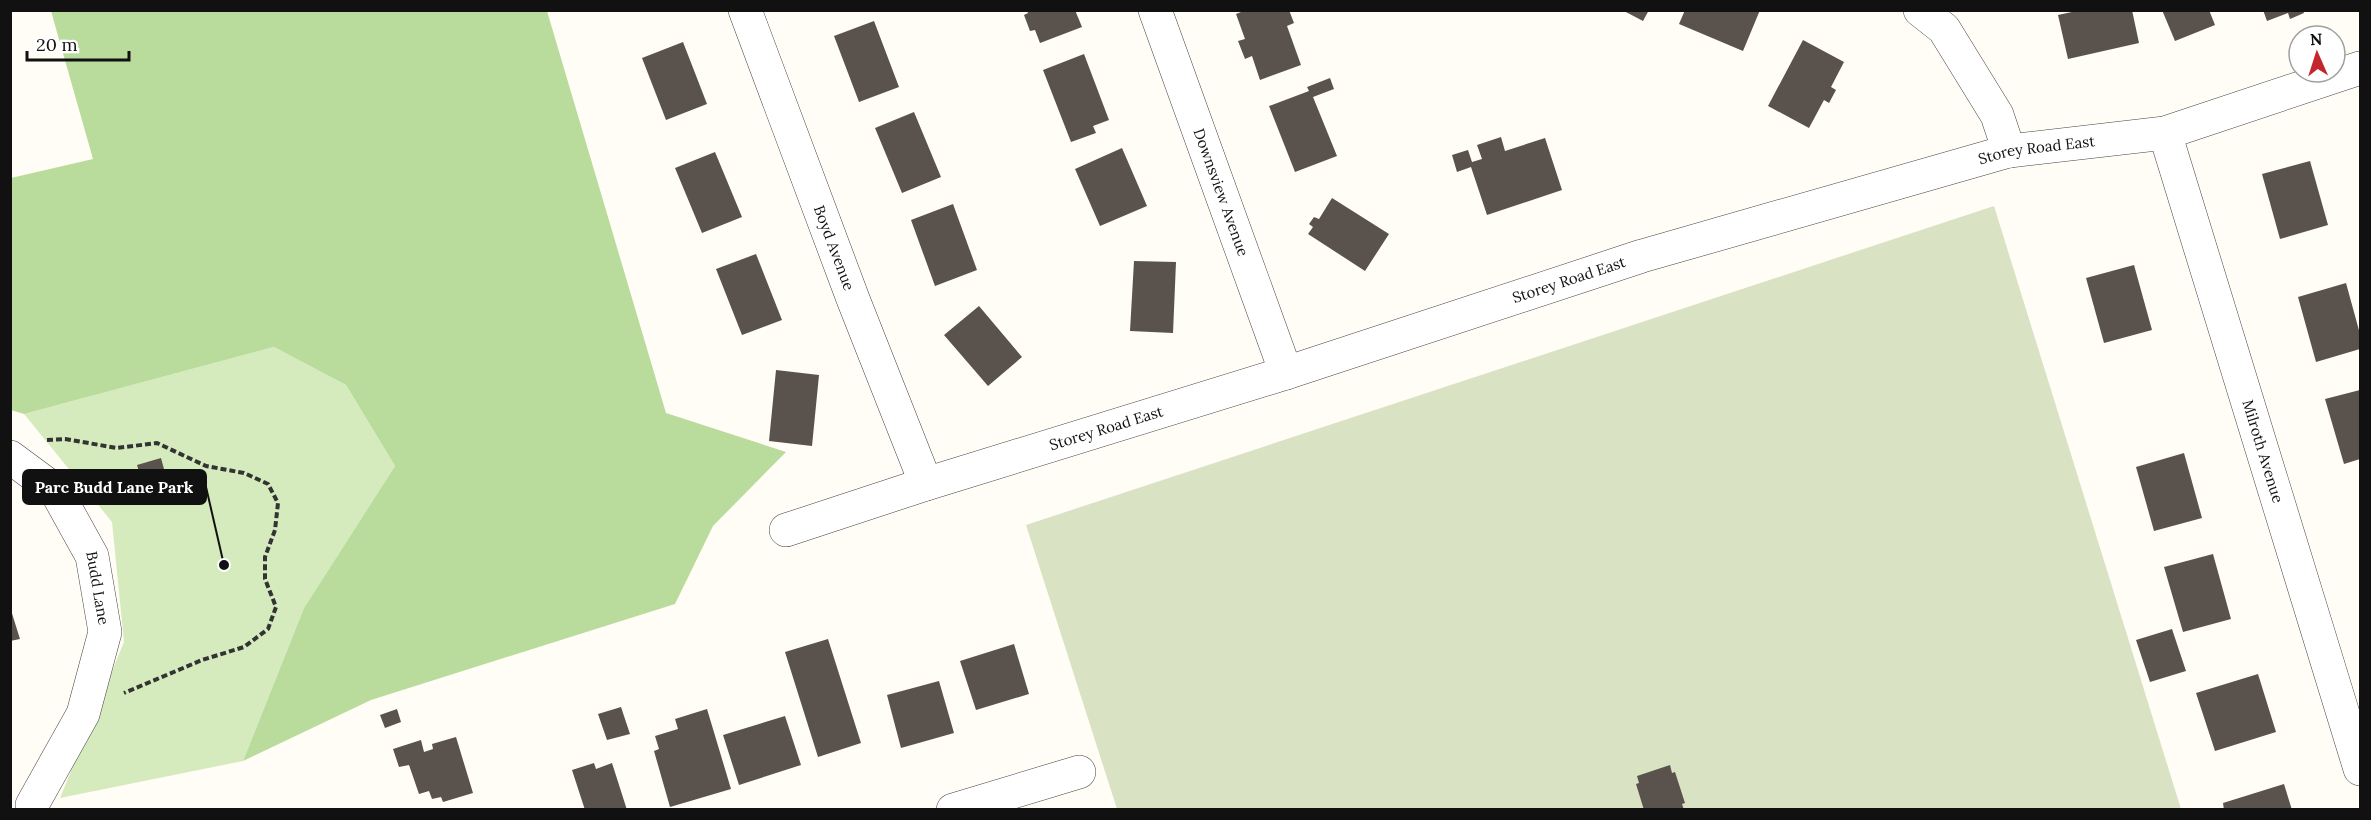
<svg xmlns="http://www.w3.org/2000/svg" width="2371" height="820" font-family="Lora,serif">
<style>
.green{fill:#d5ebbd}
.forest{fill:#b9dc9c}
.cemetery{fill:#d9e3c4}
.building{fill:#5a524d}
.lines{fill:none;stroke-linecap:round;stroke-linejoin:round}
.minor-casing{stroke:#444;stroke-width:34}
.path{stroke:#333;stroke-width:4;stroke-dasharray:6 3;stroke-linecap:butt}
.minor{stroke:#fff;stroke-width:33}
.labels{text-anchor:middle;stroke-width:6;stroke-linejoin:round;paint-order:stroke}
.street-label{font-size:15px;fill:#111;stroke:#fff}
.leader{fill:none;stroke:#111;stroke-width:2}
.callout-dot{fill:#111;stroke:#fff;stroke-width:2}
.callout{fill:#111;stroke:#111;stroke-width:2}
.callout-label{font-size:16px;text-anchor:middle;font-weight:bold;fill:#fff}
</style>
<rect width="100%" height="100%" fill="#fffdf5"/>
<!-- green -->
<path class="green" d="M274 347 346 385 395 466 304 608 243 761 60 798 124 642 112 522 24 414Z"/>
<!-- forest -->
<path class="forest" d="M51 11H547L666 413 786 452 713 526 675 604 371 700 243 761 304 608 395 466 346 385 274 347 24 414 11 410V178L93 159Z"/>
<!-- cemetery -->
<path class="cemetery" d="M1994 206 2181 809H1117L1026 525Z"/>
<!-- building -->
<path class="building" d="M1027 10H1075L1082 27 1040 43 1035 30 1030 31 1024 15 1028 13Z
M1246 10H1289L1294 23 1287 26 1301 65 1260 80 1252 56 1245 59 1238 41 1245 39 1236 14Z
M1622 10H1649L1643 21Z
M1685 10H1760L1743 51 1679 24Z
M2081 10H2132L2139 43 2068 59 2058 15Z
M2162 10H2209L2215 25 2175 41Z
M2263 10H2303L2304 13 2290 19 2288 13 2267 21Z
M874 21 899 87 859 102 834 36Z
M1803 40 1844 62 1831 87 1836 90 1829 103 1824 100 1809 128 1768 106Z
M683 42 707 104 666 120 642 58Z
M1084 54 1109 120 1093 126 1096 133 1071 142 1043 70Z
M1330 78 1334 89 1313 97 1337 156 1295 172 1269 106 1309 91 1307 87Z
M914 112 941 177 902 193 875 128Z
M1501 137 1505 151 1545 138 1562 190 1487 215 1471 167 1457 172 1452 155 1468 150 1472 162 1482 159 1477 145Z
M1122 148 1147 206 1100 226 1075 169Z
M715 152 742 217 702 233 675 168Z
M2310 161 2328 225 2280 239 2262 174Z
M1332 198 1389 234 1365 271 1308 234 1313 227 1309 224 1314 217 1319 219Z
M953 204 977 270 935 286 911 220Z
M756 254 782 320 742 335 716 269Z
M1134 261 1176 262 1173 333 1130 331Z
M2134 265 2152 330 2104 343 2086 278Z
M2346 283 2360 334V349L2316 362 2298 297Z
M979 306 1022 357 988 386 944 335Z
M776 370 819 375 812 446 769 441Z
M2360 390V459L2344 464 2325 399Z
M2184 453 2202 518 2154 531 2136 467Z
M161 458 170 491 147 498 137 465Z
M2213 554 2231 619 2183 632 2164 567Z
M10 607 20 639 10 641Z
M2172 629 2186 671 2150 682 2136 640Z
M828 639 861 743 818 757 785 652Z
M1014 644 1029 694 976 710 960 661Z
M2258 674 2276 732 2215 751 2196 693Z
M939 681 954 733 901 748 887 695Z
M621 707 630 734 607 740 598 714Z
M397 709 401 722 385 728 380 715Z
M707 709 731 789 670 807 654 751 659 749 655 736 678 729 675 719Z
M785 716 801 765 739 785 723 735Z
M456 737 473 793 443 802 441 797 432 799 429 791 419 794 409 765 399 767 393 749 421 740 424 752 433 749 432 744Z
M594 763 596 769 612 763 627 810H585L572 770Z
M1670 765 1672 773 1675 772 1685 803 1682 804 1684 810H1644L1636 784 1639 783 1637 776Z
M2284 784 2292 810H2224L2223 803Z"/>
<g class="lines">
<defs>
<g id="minor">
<path id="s1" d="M745 10 853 299 926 484"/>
<path id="s2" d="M1155 10 1286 373"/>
<path d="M1920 10 1944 29 1997 115 2009 151"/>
<path id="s3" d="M2165 133 2360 769"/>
<path id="s4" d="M10 457 56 491 92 556 105 632 83 714 32 805"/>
<path id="s5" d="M786 530 926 484 1286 373 1642 256 2009 151 2165 133 2360 68"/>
<path d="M953 810 1079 772"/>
</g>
</defs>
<!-- minor casing -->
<use href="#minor" class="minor-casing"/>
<!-- path -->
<path class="path" d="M47 440 65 439 117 448 157 443 206 466 244 473 268 484 278 503 275 530 265 557V579L276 607 268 629 244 647 202 660 124 693"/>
<!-- minor -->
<use href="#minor" class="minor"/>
</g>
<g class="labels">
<!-- street labels -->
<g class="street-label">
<text dy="5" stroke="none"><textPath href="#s5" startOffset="1308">Storey Road East</textPath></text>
<text dy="5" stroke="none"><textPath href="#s2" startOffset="194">Downsview Avenue</textPath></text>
<text dy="5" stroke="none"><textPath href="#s1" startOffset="254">Boyd Avenue</textPath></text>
<text dy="5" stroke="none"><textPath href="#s5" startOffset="822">Storey Road East</textPath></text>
<text dy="5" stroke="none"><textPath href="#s5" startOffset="336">Storey Road East</textPath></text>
<text dy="5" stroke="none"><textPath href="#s3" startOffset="333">Milroth Avenue</textPath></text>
<text dy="5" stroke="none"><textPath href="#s4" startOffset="164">Budd Lane</textPath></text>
</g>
</g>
<!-- callouts -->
<path class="leader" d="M224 565L206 487"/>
<circle class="callout-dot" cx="224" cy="565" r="6"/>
<rect class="callout" x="23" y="470" width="183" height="34" rx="6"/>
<g class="callout-label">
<text x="114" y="493">Parc Budd Lane Park</text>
</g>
<!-- border -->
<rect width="2371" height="820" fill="none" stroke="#111111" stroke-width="24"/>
<!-- north arrow -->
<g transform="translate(2317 54) rotate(357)"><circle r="28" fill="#ffffff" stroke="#a0a0a0" stroke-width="1.5"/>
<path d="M0-4.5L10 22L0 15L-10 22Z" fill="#c4262e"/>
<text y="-9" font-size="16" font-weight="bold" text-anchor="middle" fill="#111111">N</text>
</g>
<!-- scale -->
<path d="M27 51v9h102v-9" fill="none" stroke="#111111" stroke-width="3"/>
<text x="36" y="51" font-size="18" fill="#111111" stroke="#ffffff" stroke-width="4.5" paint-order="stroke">20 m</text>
</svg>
